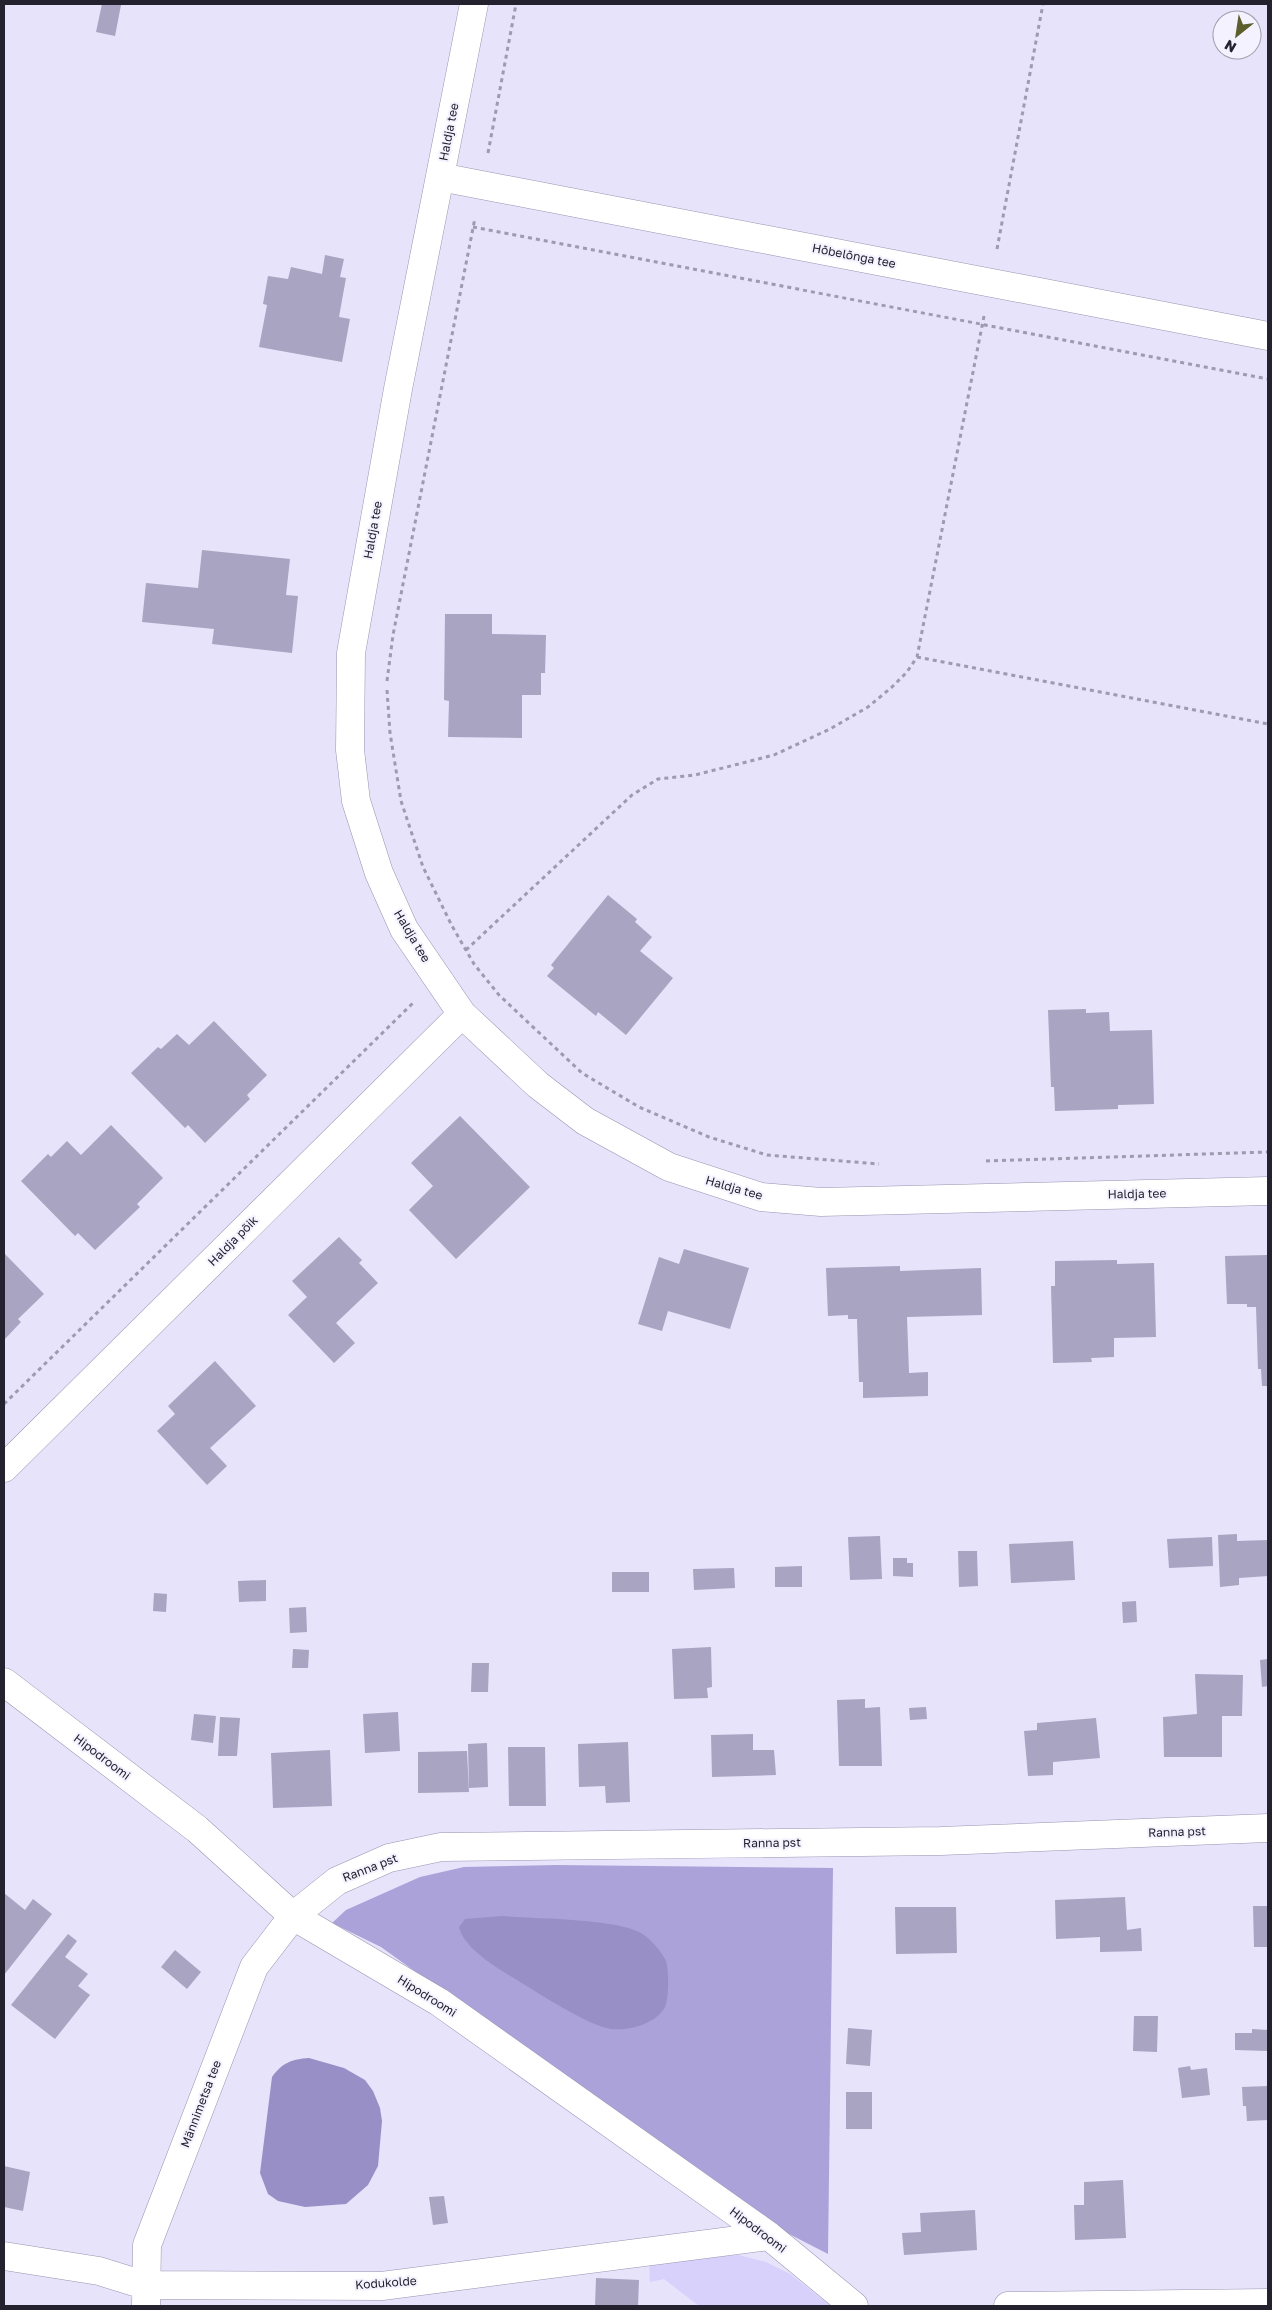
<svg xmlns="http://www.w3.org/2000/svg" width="1272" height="2310" font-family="'Golos Text',sans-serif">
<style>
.green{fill:#d7d1fb}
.forest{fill:#aba2d9}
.water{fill:#988fc6}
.building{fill:#a8a4c1}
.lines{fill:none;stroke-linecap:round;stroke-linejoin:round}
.minor-casing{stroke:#9894b0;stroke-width:29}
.path{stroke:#9d9bae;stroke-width:3;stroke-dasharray:4 4;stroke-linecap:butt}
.minor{stroke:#fff;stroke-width:28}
.labels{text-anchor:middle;stroke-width:4;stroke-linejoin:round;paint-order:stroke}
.street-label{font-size:12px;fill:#24222e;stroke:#f3f2fe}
</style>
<rect width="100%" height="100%" fill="#e6e3fb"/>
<!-- green -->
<path class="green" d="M738 2255 766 2262 790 2274 831 2306H699L664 2279 650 2282 649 2262Z"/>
<!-- forest -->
<path class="forest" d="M557 1865 833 1868 828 2254 760 2219 381 1947 332 1923 346 1910 420 1877 464 1867Z"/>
<!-- water -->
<path class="water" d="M502 1916C536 1919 613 1918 641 1933 650 1938 662 1952 666 1961 669 1969 669 1999 665 2007 656 2024 629 2031 611 2029 589 2026 538 1993 517 1980 499 1969 464 1949 459 1927L465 1919Z
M309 2058 344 2068 365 2080 373 2091 380 2108 382 2121 378 2166 368 2185 346 2204 305 2207 278 2201 268 2194 260 2173 272 2077C282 2063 292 2059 309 2058Z"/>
<!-- building -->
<path class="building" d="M102 4 121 5 115 36 96 32Z
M325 255 344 259 340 277 346 278 339 317 350 319 342 362 259 347 267 305 263 304 268 276 288 279 291 267 322 274Z
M202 550 290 559 286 595 298 596 292 653 212 644 214 629 142 622 146 583 198 588Z
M445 614H492V634L546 635 545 673H541V695H522V738L448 737 449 701 444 700Z
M608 895 637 919 635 922 652 937 640 951 673 978 626 1035 598 1012 596 1016 547 976 554 968 551 965Z
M1086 1009V1013L1109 1012 1110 1031 1152 1030 1154 1104 1118 1105V1109L1055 1111 1054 1087H1051L1048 1010Z
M214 1021 267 1075 247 1095 250 1099 205 1143 188 1125 185 1128 131 1073 158 1047 161 1049 177 1034 189 1045Z
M460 1116 530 1187 456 1259 409 1210 433 1186 411 1163Z
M111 1125 163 1178 137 1204 140 1207 95 1250 78 1233 75 1236 21 1181 48 1154 51 1157 67 1141 81 1155Z
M339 1237 362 1260 359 1263 378 1283 336 1323 355 1343 334 1363 288 1315 307 1297 292 1281Z
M684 1249 749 1268 730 1329 668 1311 662 1331 638 1324 659 1257 679 1264Z
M4 1253 44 1294 18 1319 21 1322 4 1340Z
M1268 1255V1386H1262L1261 1369H1258L1256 1307H1247V1304H1227L1225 1256Z
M1117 1260V1264L1154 1263 1156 1337 1114 1338V1357L1091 1358 1092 1362 1053 1363 1051 1286H1055V1261Z
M900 1266V1271L981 1268 982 1315 907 1317 909 1373 928 1372V1396L863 1398V1382H859L857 1319H848V1315L828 1316 826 1268Z
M215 1361 256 1406 210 1448 227 1466 207 1485 157 1431 175 1414 168 1406Z
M1237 1534V1541L1268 1540V1576L1239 1578V1585L1220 1587 1218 1535Z
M880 1536 882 1579 850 1580 848 1537Z
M1212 1537 1213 1566 1169 1568 1167 1539Z
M1073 1541 1075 1580 1011 1583 1009 1544Z
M958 1551H977L978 1586 959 1587Z
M893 1558H907V1563H913V1577L893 1576Z
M802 1566V1587H775V1567Z
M734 1568 735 1588 694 1590 693 1569Z
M612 1572H649V1592H612Z
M266 1580V1601L239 1602 238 1581Z
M154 1593 167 1594 166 1612 153 1611Z
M1136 1601 1137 1622 1123 1623 1122 1602Z
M306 1607 307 1632 290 1633 289 1608Z
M711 1647 712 1687 707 1688 708 1698 674 1699 672 1649Z
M293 1649 309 1650 308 1668H292Z
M1268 1659V1686L1262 1687 1260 1660Z
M472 1663H489L488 1692H471Z
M1195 1674 1243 1675 1242 1716H1222V1757H1164L1163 1717 1197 1714Z
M865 1699V1708L880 1707 882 1766H839L837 1700Z
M926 1707 927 1719 910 1720 909 1708Z
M398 1712 400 1751 365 1753 363 1714Z
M194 1714 216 1716 213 1743 191 1740Z
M220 1717 240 1718 237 1756H218Z
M1096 1718 1100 1758 1053 1762V1775L1028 1776 1024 1731 1037 1730V1723Z
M753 1734V1750H774L776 1775 712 1777 711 1735Z
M628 1742 630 1802 606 1803 605 1786 579 1787 578 1744Z
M487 1743 488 1787 469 1788 468 1744Z
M508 1747H545L546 1806H509Z
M330 1750 332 1806 273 1808 271 1753Z
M467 1751 469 1792 418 1793V1752Z
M4 1893 25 1910 33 1899 52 1914 4 1975Z
M1125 1897 1127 1930 1141 1928 1142 1951 1100 1952V1937L1056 1939 1055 1900Z
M1253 1906H1268V1947H1254Z
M895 1907H956L957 1953 896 1954Z
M68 1934 77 1941 65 1957 88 1974 78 1986 90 1995 55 2039 11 2005Z
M175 1950 201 1972 187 1989 161 1967Z
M1134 2016H1158L1157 2052 1133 2051Z
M848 2028 872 2030 870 2066 846 2064Z
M1252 2029 1268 2030V2051L1235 2050V2033H1252Z
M1190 2066 1191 2070 1207 2068 1210 2095 1182 2098 1178 2068Z
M1268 2086V2120L1247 2121 1246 2106H1243L1242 2087Z
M846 2092H872V2129H846Z
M4 2166 30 2172 23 2211 4 2207Z
M1123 2180 1126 2238 1075 2240 1074 2205H1084V2182Z
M444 2196 448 2223 433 2225 429 2197Z
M975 2210 977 2250 904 2255 902 2233 921 2232 920 2213Z
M596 2278 639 2280 638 2306H595Z"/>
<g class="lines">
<defs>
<path id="minor" d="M474 4 398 389 351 653 350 750 356 801 379 873 404 929 462 1014 538 1085 585 1121 669 1167 761 1197 821 1202 1268 1191
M440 177 1268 336
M4 1468 462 1014
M4 1682 197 1829 293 1916 439 2002 769 2236 854 2306
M4 2256 99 2271 144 2285 382 2286 769 2236
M146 2306 147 2245 254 1967 293 1916 337 1881 389 1858 441 1847 941 1841 1268 1828
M1008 2306 1268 2303"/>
</defs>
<!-- minor casing -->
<use href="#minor" class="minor-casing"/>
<!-- path -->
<path class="path" d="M488 153 516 4
M473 227 1268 379
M997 249 1043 4
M917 657 1268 724
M387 681 393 635 475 218
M387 690 390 733 401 801 423 867 452 926 474 964 499 995 582 1073 639 1107 709 1137 767 1155 879 1164
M466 950 632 795 658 779 695 775 774 755 830 729 868 707 892 687 907 672 917 657 984 316
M986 1161 1268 1152
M4 1404 414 1002"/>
<!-- minor -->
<use href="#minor" class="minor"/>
</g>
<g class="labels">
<!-- street labels -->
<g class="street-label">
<text transform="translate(449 132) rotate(-79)" y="4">Haldja tee</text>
<text transform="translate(854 256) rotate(11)" y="4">Hõbelõnga tee</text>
<text transform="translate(373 530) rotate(-80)" y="4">Haldja tee</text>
<text transform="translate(412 936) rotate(59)" y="4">Haldja tee</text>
<text transform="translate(734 1188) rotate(16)" y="4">Haldja tee</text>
<text transform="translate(1137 1194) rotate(-1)" y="4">Haldja tee</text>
<text transform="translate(233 1241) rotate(-45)" y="4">Haldja põik</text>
<text transform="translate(102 1757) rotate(37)" y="4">Hipodroomi</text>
<text transform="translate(1177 1832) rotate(-2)" y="4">Ranna pst</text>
<text transform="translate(772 1843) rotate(-1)" y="4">Ranna pst</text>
<text transform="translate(370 1868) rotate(-21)" y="4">Ranna pst</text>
<text transform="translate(427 1996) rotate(32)" y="4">Hipodroomi</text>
<text transform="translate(201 2104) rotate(-69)" y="4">Männimetsa tee</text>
<text transform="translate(758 2230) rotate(37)" y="4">Hipodroomi</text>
<text transform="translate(386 2283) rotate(-4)" y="4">Kodukolde</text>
</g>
</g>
<!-- border -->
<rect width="1272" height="2310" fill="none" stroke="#24222e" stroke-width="10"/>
<!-- north arrow -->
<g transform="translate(1237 35) rotate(210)"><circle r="24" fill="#f3f2fe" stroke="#a09fab"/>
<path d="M0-4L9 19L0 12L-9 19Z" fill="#5c5e2c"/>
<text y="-8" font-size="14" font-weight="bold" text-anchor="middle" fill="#24222e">N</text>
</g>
</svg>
